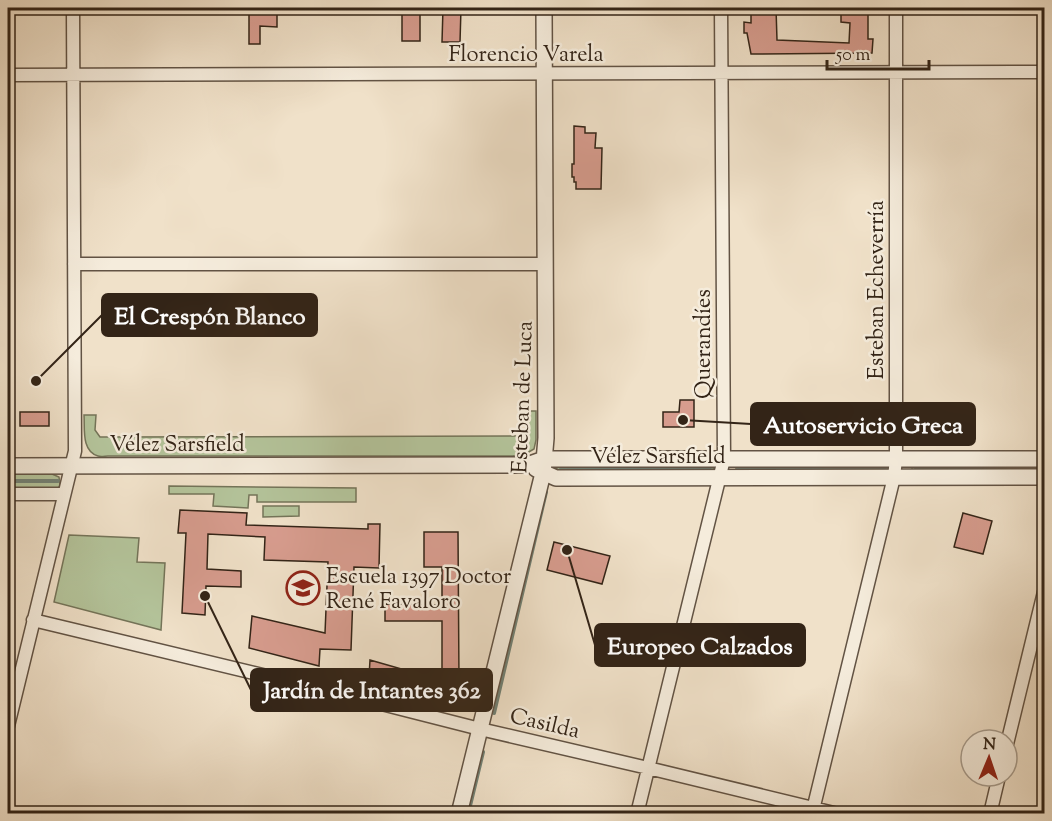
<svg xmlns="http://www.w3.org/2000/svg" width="1052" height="821" font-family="'Sorts Mill Goudy',serif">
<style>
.green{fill:#b4c49b;stroke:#747459;stroke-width:1.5}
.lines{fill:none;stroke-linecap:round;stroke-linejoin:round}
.stream{stroke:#718074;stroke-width:4}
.building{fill:#d79c8e;stroke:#332417;stroke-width:1.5}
.minor-casing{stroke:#625344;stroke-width:15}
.tertiary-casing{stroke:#625344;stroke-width:18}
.minor{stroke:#f5ecdc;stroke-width:12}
.tertiary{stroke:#f5ecdc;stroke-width:15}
.labels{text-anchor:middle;stroke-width:5;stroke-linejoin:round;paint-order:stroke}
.street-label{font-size:22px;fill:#332417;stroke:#f5ecdc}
.poi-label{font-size:22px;fill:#332417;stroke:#f5ecdc;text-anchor:start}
.leader{fill:none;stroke:#332417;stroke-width:2}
.callout-dot{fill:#332417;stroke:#f5ecdc;stroke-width:2}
.callout{fill:#332417;stroke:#332417;stroke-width:2}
.callout-label{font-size:24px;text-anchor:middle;font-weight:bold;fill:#fff}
</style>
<rect width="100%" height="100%" fill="#f0e1c9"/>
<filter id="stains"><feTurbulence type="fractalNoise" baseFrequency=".00333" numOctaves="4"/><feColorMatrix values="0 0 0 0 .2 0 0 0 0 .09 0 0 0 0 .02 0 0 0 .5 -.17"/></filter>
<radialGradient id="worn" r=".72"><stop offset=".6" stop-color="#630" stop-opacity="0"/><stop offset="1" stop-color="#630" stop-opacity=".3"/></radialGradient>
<!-- green -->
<path class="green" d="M526 411H536V440L534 449 527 453 513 456H108C105 456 101 457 98 456 81 451 85 428 84 415H96L95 430 100 437 519 436 526 429Z
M884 463 890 467V470L736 471V468L738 465Z
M1044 463V473L912 471V467L914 465Z
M709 465 714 469 713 471 556 472V469L560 466Z
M8 474H52L59 477 60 485 58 489 8 491Z
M169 486 356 488V502H257V495H249L248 508 213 506 214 494H169Z
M263 506H299V516L263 517Z
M69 535 139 538 137 562 165 563 161 630 54 602Z"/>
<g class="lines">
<!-- stream -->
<path class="stream" d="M738 469H885
M916 469 1044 468
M560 470 710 469
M8 481H58
M494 713 546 492
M468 814 483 752"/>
</g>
<!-- building -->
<path class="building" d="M249 8H277V27L260 26V44H249Z
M402 8H420V41H402Z
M443 8H461L460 42H442Z
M751 8H776L777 40 849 43 850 23 841 22V8H868V39H873L872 53 751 54 747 33H744V22L751 23Z
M574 126 585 127V133H596L595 148H602L601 189H576V182H574V177H572V164H574Z
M680 400H694V427H663V412H679Z
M20 412H49V426H20Z
M180 510 247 513 246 525 368 529V524H380L379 568 354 567 351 650 320 649 319 666 249 648 252 616 325 633 328 562 264 560 265 537 208 534 207 569 241 571V587L206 586 205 615 182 613 186 533H178Z
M963 513 992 521 983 554 954 547Z
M424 532H458L459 680H442V621H385V604L442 605V567H424Z
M554 542 610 556 602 584 547 570Z
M370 660 433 678 429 692 369 677Z"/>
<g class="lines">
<defs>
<path id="minor" d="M8 75 1044 72
M74 264H545
M8 494H64
M33 620 354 697 480 729 648 768 838 814
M8 726 75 451 73 8
M1007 744 1044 592
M637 814 724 459 721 8
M812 814 894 477 896 459V8
M990 814 999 776"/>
<path id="tertiary" d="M8 466 527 465 544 459H1044
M536 469 556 478 1044 477
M459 814 543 473 546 438 544 8"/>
</defs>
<!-- minor casing -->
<use href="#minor" class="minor-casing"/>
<!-- tertiary casing -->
<use href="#tertiary" class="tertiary-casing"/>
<!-- minor -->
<use href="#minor" class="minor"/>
<!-- tertiary -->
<use href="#tertiary" class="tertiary"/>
</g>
<!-- icons -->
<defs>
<symbol id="school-ring" viewBox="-11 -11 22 22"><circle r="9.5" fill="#f5ecdc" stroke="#8f2418" stroke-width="1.5"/><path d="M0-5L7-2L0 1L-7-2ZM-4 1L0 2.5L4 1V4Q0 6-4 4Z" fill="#8f2418"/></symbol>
</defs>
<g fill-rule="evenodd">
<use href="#school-ring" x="284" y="569" width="38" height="38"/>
</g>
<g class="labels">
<!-- street labels -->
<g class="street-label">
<text x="526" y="61">Florencio Varela</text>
<text transform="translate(875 290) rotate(-90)" y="8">Esteban Echeverría</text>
<text transform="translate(702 344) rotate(-90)" y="8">Querandíes</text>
<text transform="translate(521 397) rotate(-88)" y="8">Esteban de Luca</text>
<text x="177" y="451">Vélez Sarsfield</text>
<text x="658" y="463">Vélez Sarsfield</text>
<text transform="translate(545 722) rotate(13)" y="8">Casilda</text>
</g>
<!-- poi labels -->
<g class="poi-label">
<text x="326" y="583">Escuela 1397 Doctor<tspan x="326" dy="25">René Favaloro</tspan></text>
</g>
</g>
<!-- callouts -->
<path class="leader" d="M36 381L102 315M683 420L751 424M567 550L595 645M205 596L251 690"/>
<g class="callout-dot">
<circle cx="36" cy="381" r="6"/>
<circle cx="683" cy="420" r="6"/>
<circle cx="567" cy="550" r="6"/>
<circle cx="205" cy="596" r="6"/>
</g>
<g class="callout">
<rect x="102" y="294" width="215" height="42" rx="6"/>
<rect x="751" y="403" width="224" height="42" rx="6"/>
<rect x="595" y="624" width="210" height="42" rx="6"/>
<rect x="251" y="669" width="241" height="42" rx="6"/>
</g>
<g class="callout-label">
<text x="210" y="324">El Crespón Blanco</text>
<text x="863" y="433">Autoservicio Greca</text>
<text x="700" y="654">Europeo Calzados</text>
<text x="372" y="698">Jardín de Intantes 362</text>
</g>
<!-- margin -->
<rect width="1052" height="821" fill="none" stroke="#f0e1c9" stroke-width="30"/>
<rect x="9" y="9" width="1034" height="803" fill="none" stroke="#332417" stroke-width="3"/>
<rect x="15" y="15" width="1022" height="791" fill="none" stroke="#332417" stroke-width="1.5"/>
<!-- north arrow -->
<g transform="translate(989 758) rotate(2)"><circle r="28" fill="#f5ecdc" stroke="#a79c8d" stroke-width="1.5"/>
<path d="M0-4.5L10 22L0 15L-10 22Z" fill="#8f2418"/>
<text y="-9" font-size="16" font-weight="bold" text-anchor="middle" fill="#332417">N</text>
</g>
<!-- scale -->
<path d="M827 60v9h102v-9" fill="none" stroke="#332417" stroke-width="3"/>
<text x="836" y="60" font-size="18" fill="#332417" stroke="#f5ecdc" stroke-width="4.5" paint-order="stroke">50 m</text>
<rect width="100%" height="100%" filter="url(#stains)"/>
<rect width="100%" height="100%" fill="url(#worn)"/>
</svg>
